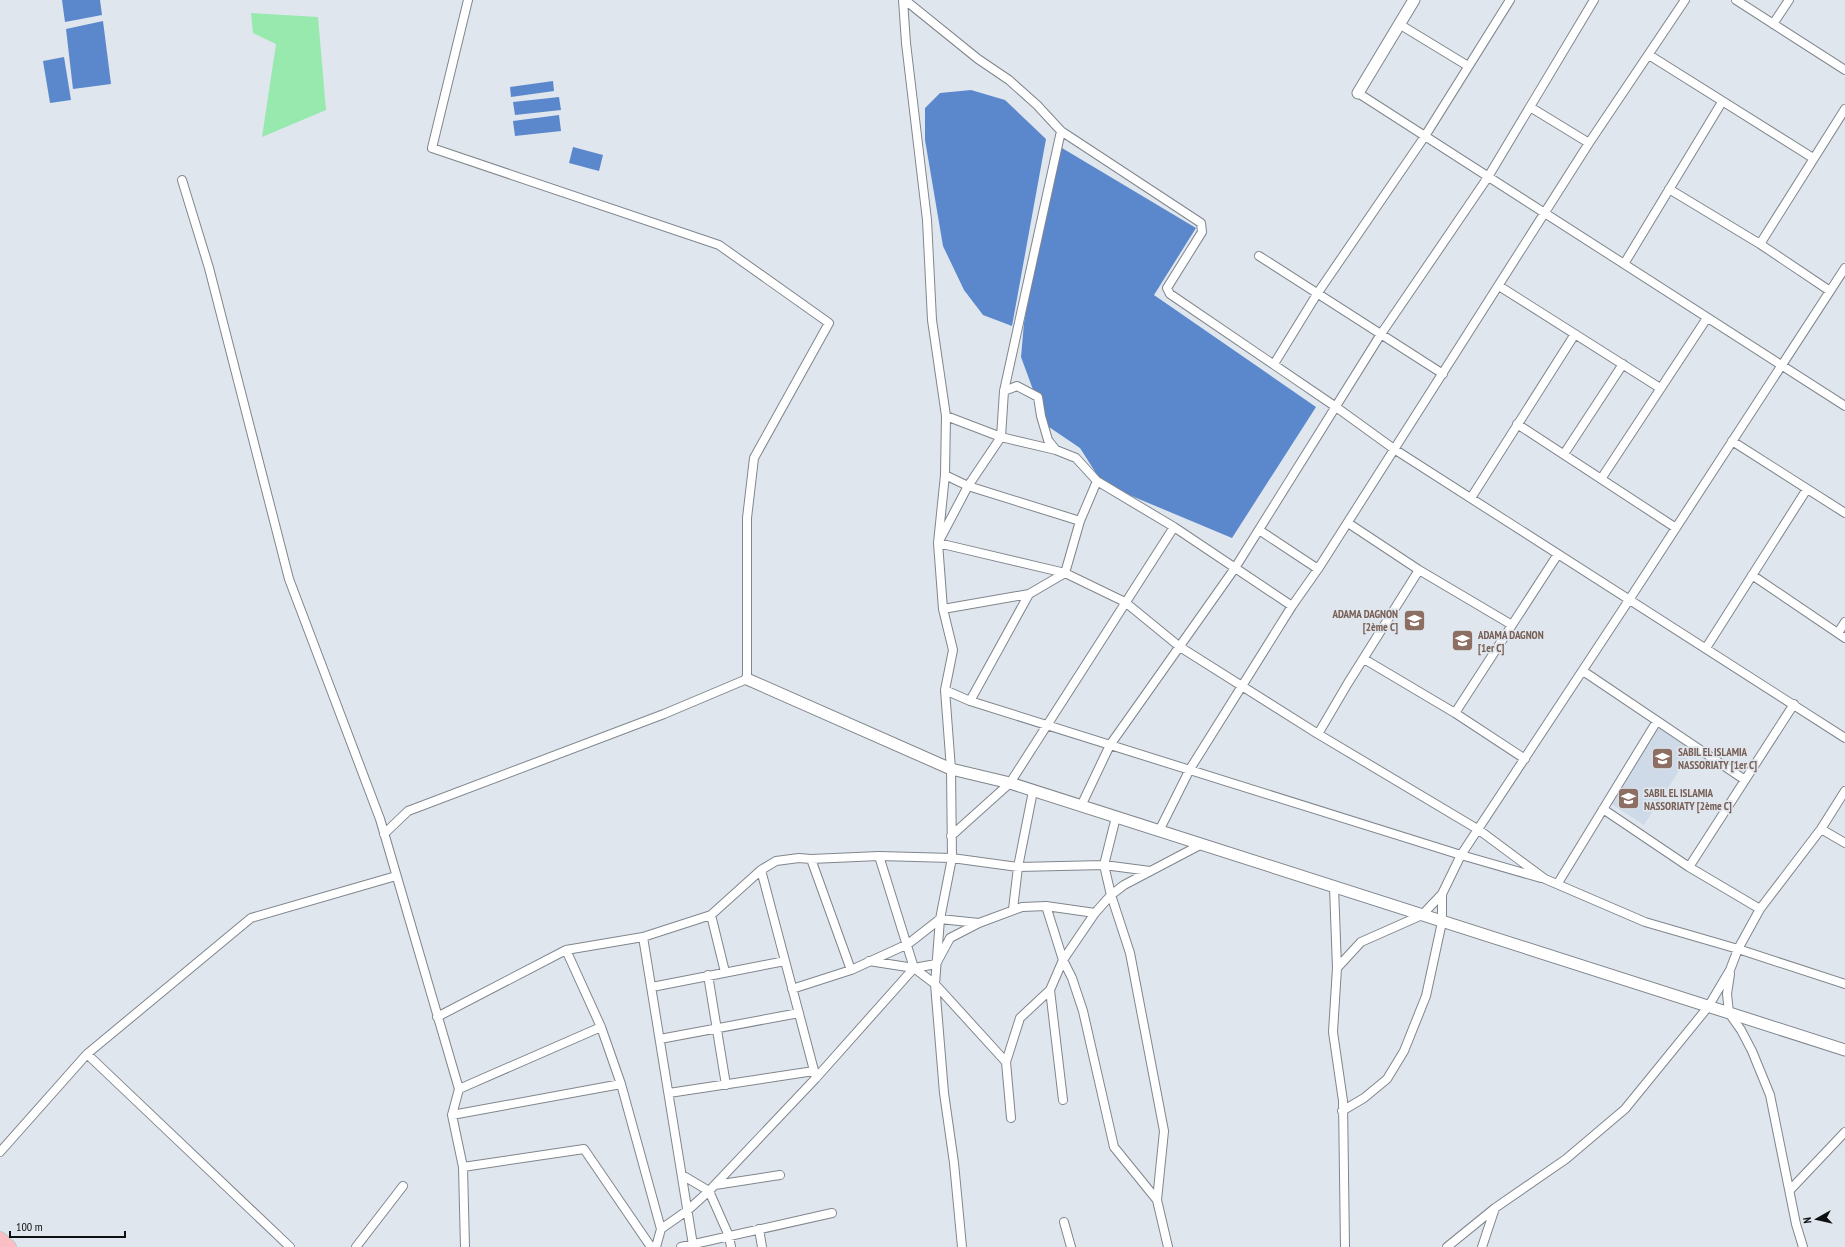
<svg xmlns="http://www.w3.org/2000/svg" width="1845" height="1247" font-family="'PT Sans Narrow',sans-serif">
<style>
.built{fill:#cedae7}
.green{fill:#97e9ae}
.water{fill:#5b88cc}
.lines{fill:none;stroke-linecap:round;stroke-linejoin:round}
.street-casing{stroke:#80868d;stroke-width:10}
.secondary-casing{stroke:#80868d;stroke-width:13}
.primary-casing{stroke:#c5c5c6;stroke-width:14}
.street{stroke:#fff;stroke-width:8}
.secondary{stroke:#fff;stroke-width:11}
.primary{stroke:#fabec4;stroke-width:12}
.labels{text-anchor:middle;stroke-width:3.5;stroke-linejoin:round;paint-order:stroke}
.education-label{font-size:11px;font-weight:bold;fill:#785e54;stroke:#dfe6ed;text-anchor:start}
</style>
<rect width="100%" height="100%" fill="#dfe6ed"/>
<!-- built -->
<path class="built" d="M1659 727 1693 749 1644 825 1610 803Z"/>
<!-- green -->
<path class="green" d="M251 13 318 17 326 110 262 137 276 44 253 33Z"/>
<!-- water -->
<path class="water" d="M62 0H100L102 15 65 22Z
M103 21 111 84 73 89 66 29Z
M64 57 71 100 50 103 43 61Z
M553 81 554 91 511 97 510 87Z
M971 90 1005 100 1046 139 1012 326 983 315 964 290 943 246 925 140V108L940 93Z
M559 97 561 110 515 115 513 102Z
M559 115 561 131 515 136 513 121Z
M573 147 603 155 599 171 569 163Z
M1062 148 1196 228 1154 295 1316 407 1232 538 1103 484 1080 448 1046 425 1021 357 1024 323 1046 205Z"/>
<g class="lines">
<defs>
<path id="street" d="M903 0 906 43 927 220 932 320 946 416 945 475 938 543 943 609 953 650 945 690 951 769 952 858 940 919 935 984 944 1093 954 1163 962 1247
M905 0 978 59 1009 80 1037 105 1061 131 1201 223 1202 232 1167 288 1170 294 1336 407 1394 449 1845 738
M1736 0 1845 70
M1399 24 1468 66
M1773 24 1789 0
M1649 55 1813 158
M1358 93 1845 406
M1530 107 1589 143
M1061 131 1004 391 1001 437 968 486 938 543 1065 573 1125 602 1180 647 1318 734 1479 830 1545 879 1645 922 1738 949 1845 984
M182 180 209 268 289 579 380 819 459 1089 452 1115 463 1167 465 1247
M1669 189 1760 244 1830 291
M1760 244 1845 109
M1259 256 1443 374
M1624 264 1722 102
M1499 286 1660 388
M1274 364 1317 294 1425 136 1510 0
M1004 391 1017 386 1038 397 1041 416 1048 440 1056 450 1076 458 1097 481 1174 527 1292 606
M946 416 1001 437 1056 450
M1517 424 1676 528
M1732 441 1845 513
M1564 454 1623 364
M945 475 968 486 1080 521
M1601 479 1707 318
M1471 498 1575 334
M1348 523 1419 570 1512 625
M1259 530 1318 569
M1752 575 1845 638
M943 609 1029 594 1065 573 1080 521 1097 481
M1838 633 1845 622
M1706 648 1807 489
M1364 659 1455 713 1525 759
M1583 671 1745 780
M945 690 970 701 1461 855 1541 878
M970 701 1029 594
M1455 713 1558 554
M1318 734 1348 683 1419 570
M1081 806 1110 745 1235 568 1381 334 1488 177 1594 0
M1603 809 1689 867 1760 909
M1116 817 1104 865 1111 895 1130 953 1164 1131 1157 1200 1168 1247
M1821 829 1845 843
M1159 831 1190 769 1292 606 1318 569 1589 143 1685 0
M384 834 408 811 664 714 747 679V518L754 458 829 323 719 245 432 148 468 0
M951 836 1010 783 1174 527
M879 856 914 968
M811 859 851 970
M1689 867 1794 704
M761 870 816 1078
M1558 883 1657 721
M1334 887 1337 968 1333 1032 1343 1101 1345 1247
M1046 906 1063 960 1072 978 1083 1011 1114 1147 1157 1200
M1013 909 1018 867 1033 791
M711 915 725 972
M643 937 693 1245
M566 950 601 1027 621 1084 661 1229 656 1247
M869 961 914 968 935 984 1006 1062
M1337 968 1361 942 1422 915 1442 894 1461 855 1629 600 1845 268
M1730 974 1727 994 1729 1013 1741 1030 1752 1051 1770 1095 1796 1224 1803 1247
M708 975 726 1085
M652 987 785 961
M792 989 851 970 908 944 940 919 979 923 1022 907 1046 906 1095 913 1111 895 1124 885 1202 844
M1050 990 1063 1100
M437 1017 566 950 643 937 711 915 761 870 776 861 799 858 811 859 879 856 952 858 1018 867 1104 865 1150 871
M660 1039 799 1013
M87 1054 290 1247
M459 1089 601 1027
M669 1093 814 1071
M1342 1111 1364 1098 1387 1079 1404 1051 1426 996 1442 922V894
M452 1115 621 1084
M1011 1118 1006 1062 1020 1018 1050 990 1063 960 1095 913
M0 1152 87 1054 251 918 396 876
M463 1167 584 1149 651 1247
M682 1175 709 1191 729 1236 731 1247
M715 1185 780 1175
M1790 1190 1845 1132
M1064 1222 1071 1247
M661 1229 688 1210 709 1191 816 1078 914 968 936 964 950 938 979 923
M759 1229 762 1247
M356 1247 403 1186
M681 1247 832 1213
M1447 1247 1495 1208 1566 1159 1625 1109 1708 1007 1730 970 1738 949 1760 909 1821 829 1845 791
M1482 1247 1495 1208"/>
<path id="secondary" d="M1358 93 1414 0
M747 679 951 769 1010 783 1845 1050"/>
<path id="primary" d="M0 1238 10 1247"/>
</defs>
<!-- street casing -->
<use href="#street" class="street-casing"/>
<!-- secondary casing -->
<use href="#secondary" class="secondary-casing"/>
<!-- primary casing -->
<use href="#primary" class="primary-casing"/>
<!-- street -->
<use href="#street" class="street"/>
<!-- secondary -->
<use href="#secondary" class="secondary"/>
<!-- primary -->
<use href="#primary" class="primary"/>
</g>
<!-- icons -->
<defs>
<symbol id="school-square" viewBox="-11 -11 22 22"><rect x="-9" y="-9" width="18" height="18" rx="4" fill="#8d6e63" stroke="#dfe6ed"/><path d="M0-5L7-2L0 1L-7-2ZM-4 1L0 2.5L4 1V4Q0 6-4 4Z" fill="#fff"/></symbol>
</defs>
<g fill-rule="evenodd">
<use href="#school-square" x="1402" y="608" width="25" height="25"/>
<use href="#school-square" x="1450" y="628" width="25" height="25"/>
<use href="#school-square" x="1650" y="746" width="25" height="25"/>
<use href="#school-square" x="1616" y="786" width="25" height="25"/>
</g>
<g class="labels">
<!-- education labels -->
<g class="education-label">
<text x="1398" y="618" text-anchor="end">ADAMA DAGNON<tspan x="1398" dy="13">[2ème C]</tspan></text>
<text x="1478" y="639">ADAMA DAGNON<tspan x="1478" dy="13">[1er C]</tspan></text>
<text x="1678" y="756">SABIL EL ISLAMIA<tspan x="1678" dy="13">NASSORIATY [1er C]</tspan></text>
<text x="1644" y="797">SABIL EL ISLAMIA<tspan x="1644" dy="13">NASSORIATY [2ème C]</tspan></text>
</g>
</g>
<!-- north arrow -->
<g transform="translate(1817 1219) rotate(262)" stroke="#dfe6ed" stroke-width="3" paint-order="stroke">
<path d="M0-3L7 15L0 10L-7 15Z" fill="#0d0f11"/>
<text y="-6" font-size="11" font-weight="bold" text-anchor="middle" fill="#0d0f11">N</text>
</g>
<!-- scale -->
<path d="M10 1231v6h115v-6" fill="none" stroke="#0d0f11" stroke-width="2"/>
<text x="16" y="1231" font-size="12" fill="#0d0f11" stroke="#dfe6ed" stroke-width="3" paint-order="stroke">100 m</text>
</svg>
